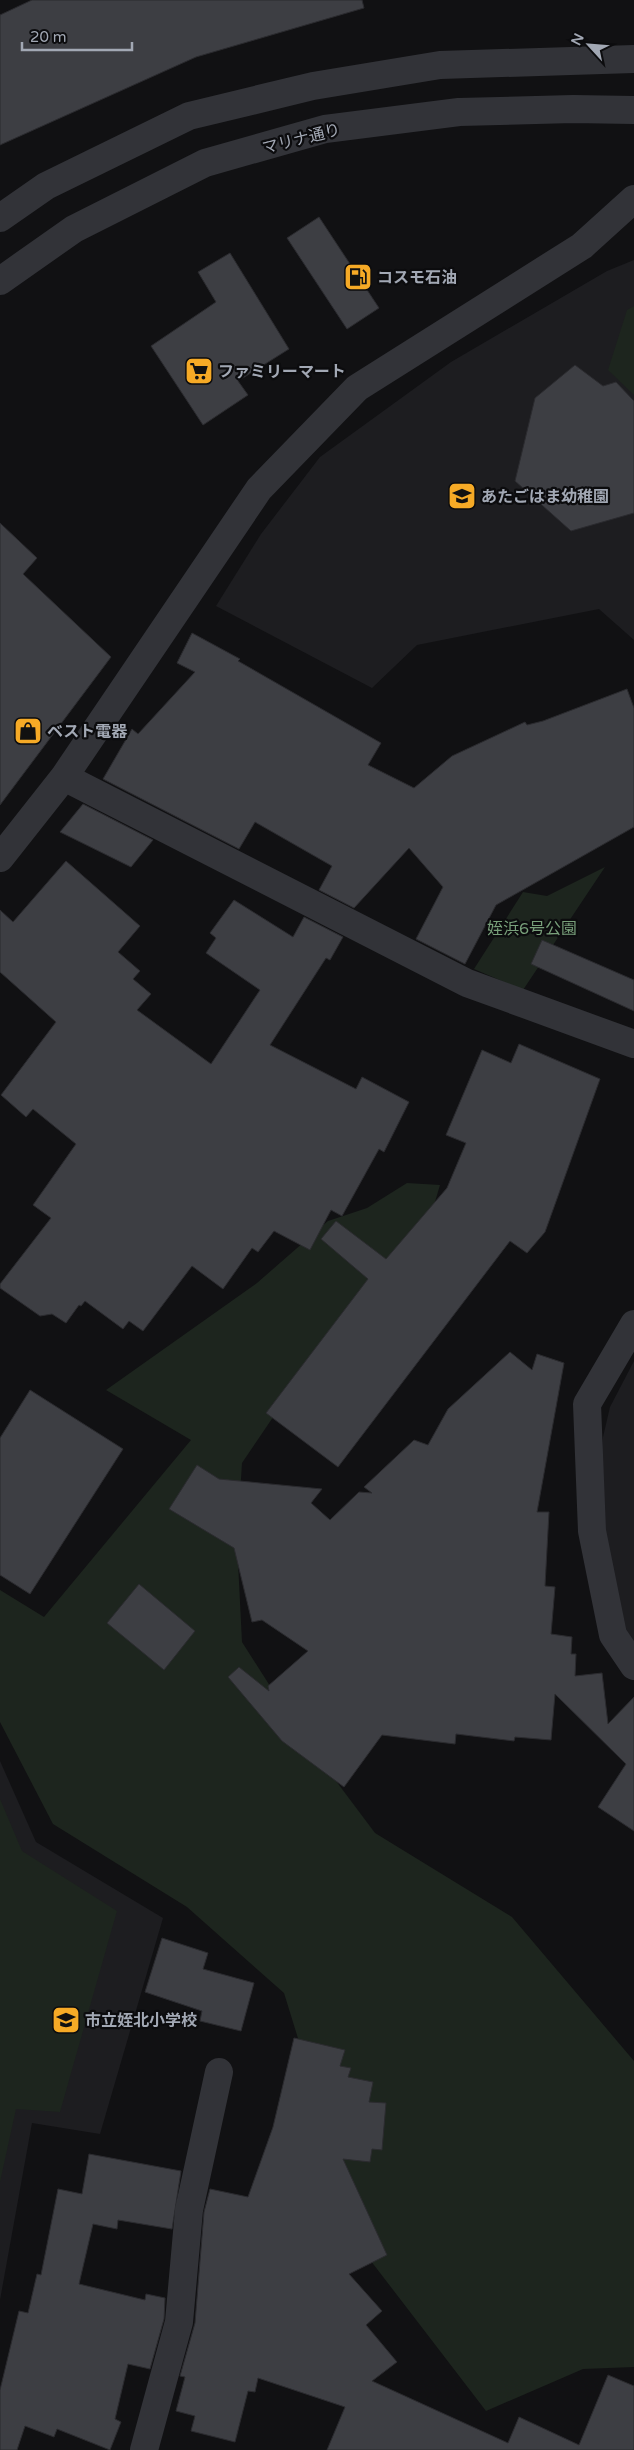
<svg xmlns="http://www.w3.org/2000/svg" width="634" height="2450" font-family="'Varela Round','Noto Sans JP',sans-serif">
<style>
.built{fill:#1d1d20}
.green{fill:#1d251e}
.building{fill:#3d3e43;stroke:#2b2b2f}
.lines{fill:none;stroke-linecap:round;stroke-linejoin:round}
.minor{stroke:#323338;stroke-width:28}
.labels{text-anchor:middle;stroke-width:4.5;stroke-linejoin:round;paint-order:stroke}
.street-label{font-size:16px;fill:#a2a8b4;stroke:#0c0c0e}
.poi-label{font-size:16px;font-weight:bold;fill:#a2a8b4;stroke:#0c0c0e;text-anchor:start}
.park-label{font-size:16px;fill:#789f7a;stroke:#0c0c0e}
</style>
<rect width="100%" height="100%" fill="#111113"/>
<!-- built -->
<path class="built" d="M634 260V640L599 609 417 645 372 688 216 606 261 534 320 457 451 362 607 271Z
M634 1361V1646L621 1628 598 1496 603 1437 610 1407Z
M0 1761 36 1842 163 1918 100 2134 32 2123 0 2300Z"/>
<!-- green -->
<path class="green" d="M634 306V395L608 370 627 310Z
M605 867 523 990 474 969 523 892 547 896Z
M407 1183 440 1185 426 1232 303 1373 242 1463 237 1542 242 1642 300 1733 375 1833 512 1917 634 2061V2367L583 2369 486 2411 364 2252 284 1993 187 1907 53 1824 0 1722V1590L44 1617 191 1440 106 1390 257 1283 328 1221 367 1208Z
M0 1799 22 1851 117 1911 60 2112 16 2109 0 2182Z"/>
<!-- building -->
<path class="building" d="M32 0H362L364 8 196 57 0 145V15Z
M319 217 379 308 347 329 287 238Z
M230 253 289 349 238 381 248 395 203 425 151 346 216 302 198 272Z
M575 365 603 386 616 382 634 401V513L571 531 515 481 535 398Z
M0 523 37 558 23 574 111 657 0 805Z
M192 633 240 659 238 661 381 743 368 765 414 788 452 756 525 722 527 725 543 721 627 689 634 708V827L496 905 465 964 416 939 443 887 409 848 354 908 319 890 332 866 255 822 239 849 103 779 132 729 138 734 195 672 177 663Z
M83 804 153 840 131 867 60 832Z
M66 861 140 926 118 952 140 971 133 979 151 994 137 1010 211 1064 260 990 206 953 216 938 210 933 234 900 293 937 304 917 343 937 330 960 326 958 270 1045 356 1089 362 1077 409 1102 384 1152 379 1149 342 1216 331 1210 310 1250 274 1231 258 1252 252 1248 223 1289 192 1266 143 1331 129 1321 123 1329 85 1301 81 1306 79 1305 66 1323 52 1314 40 1316 0 1288V1284L51 1218 33 1205 76 1144 33 1109 26 1117 1 1095 56 1022 0 972V910L13 922Z
M542 940 634 980V1011L531 964Z
M519 1044 600 1079 545 1232 527 1253 510 1241 338 1467 266 1413 368 1279 321 1239 336 1221 386 1259 447 1188 466 1143 446 1135 482 1050 511 1063Z
M510 1352 532 1370 537 1354 564 1363 537 1512H549L545 1586 555 1587 551 1634 572 1637 571 1654H576L575 1676 602 1673 608 1724 634 1697V1831L598 1807 626 1764 555 1694 551 1740 515 1737 514 1741 456 1734 455 1744 382 1735 344 1787 282 1741 228 1677 239 1667 269 1691 268 1686 308 1651 262 1620 252 1622 234 1548 169 1509 197 1465 219 1479 322 1489 311 1503 330 1520 359 1492 372 1493 364 1487 414 1440 428 1445 448 1409Z
M30 1390 123 1449 30 1594 0 1575V1438Z
M139 1584 195 1631 164 1670 107 1623Z
M162 1938 208 1953 203 1969 254 1983 241 2031 200 2021 202 2011 145 1992Z
M294 2038 345 2050 340 2066 351 2068 348 2077 373 2082 369 2102 386 2103 382 2150 372 2149 370 2162 343 2159 387 2255 349 2274 382 2311 366 2325 397 2362 372 2381 508 2443 519 2417 579 2445 608 2375 634 2386V2450H327L345 2407 258 2378 255 2392 248 2391 235 2442 191 2431 195 2416 176 2411 185 2377 180 2376 195 2323 204 2212 210 2189 248 2197 273 2127Z
M89 2154 181 2171 172 2229 118 2220 117 2229 93 2224 79 2284 145 2300 146 2294 165 2298 164 2319 150 2369 128 2364 115 2419 121 2422 110 2450 57 2429 54 2437 25 2426 17 2450H0V2390L19 2311 28 2313 37 2274 41 2275 58 2189 82 2194Z"/>
<g class="lines">
<!-- minor -->
<path class="minor" d="M0 218 46 186 189 116 313 86 440 65 634 59
M0 281 74 229 205 163 325 129 459 112 573 109 634 110
M64 777 467 983 634 1044
M0 858 64 777 259 489 357 388 582 246 634 199
M634 1324 587 1404 592 1531 613 1635 634 1666
M144 2450 179 2322 189 2210 219 2072"/>
</g>
<!-- icons -->
<defs>
<symbol id="fuel-square" viewBox="-11 -11 22 22"><rect x="-9" y="-9" width="18" height="18" rx="4" fill="#f6aa26" stroke="#0c0c0e"/><path d="M-5.5-6h7V0h2V4h1.3V-2.5L3-4.5l.8-.8L6-3V5H2.5V1h-1V6h-7ZM-4.2-4.7v3.2H.2V-4.7Z" fill="#111"/></symbol>
<symbol id="supermarket-square" viewBox="-11 -11 22 22"><rect x="-9" y="-9" width="18" height="18" rx="4" fill="#f6aa26" stroke="#0c0c0e"/><path d="M-6-5.5h2.5l.6 2H6L4.5 2H-2.5L-4.4-4H-6ZM-1.5 3.2a1.3 1.3 0 1 0 .1 0ZM3 3.2a1.3 1.3 0 1 0 .1 0Z" fill="#111"/></symbol>
<symbol id="school-square" viewBox="-11 -11 22 22"><rect x="-9" y="-9" width="18" height="18" rx="4" fill="#f6aa26" stroke="#0c0c0e"/><path d="M0-5L7-2L0 1L-7-2ZM-4 1L0 2.5L4 1V4Q0 6-4 4Z" fill="#111"/></symbol>
<symbol id="shop-square" viewBox="-11 -11 22 22"><rect x="-9" y="-9" width="18" height="18" rx="4" fill="#f6aa26" stroke="#0c0c0e"/><path d="M-5-2.5h2.3a2.7 3.5 0 0 1 5.4 0H5L5.5 6h-11ZM-1.5-2.5h3a1.5 2.3 0 0 0-3 0Z" fill="#111"/></symbol>
</defs>
<g fill-rule="evenodd">
<use href="#fuel-square" x="342" y="261" width="32" height="32"/>
<use href="#supermarket-square" x="183" y="355" width="32" height="32"/>
<use href="#school-square" x="446" y="480" width="32" height="32"/>
<use href="#shop-square" x="12" y="715" width="32" height="32"/>
<use href="#school-square" x="50" y="2004" width="32" height="32"/>
</g>
<g class="labels">
<!-- street labels -->
<g class="street-label">
<text transform="translate(301 138) rotate(-14)" y="6">マリナ通り</text>
</g>
<!-- poi labels -->
<g class="poi-label">
<text x="377" y="283">コスモ石油</text>
<text x="218" y="377">ファミリーマート</text>
<text x="481" y="502">あたごはま幼稚園</text>
<text x="47" y="737">ベスト電器</text>
<text x="85" y="2026">市立姪北小学校</text>
</g>
<!-- park labels -->
<g class="park-label">
<text x="532" y="934">姪浜6号公園</text>
</g>
</g>
<!-- north arrow -->
<g transform="translate(589 45) rotate(296)" stroke="#0c0c0e" stroke-width="4" paint-order="stroke">
<path d="M0-4L9 19L0 12L-9 19Z" fill="#a2a8b4"/>
<text y="-8" font-size="14" font-weight="bold" text-anchor="middle" fill="#a2a8b4">N</text>
</g>
<!-- scale -->
<path d="M22 42v8h110v-8" fill="none" stroke="#a2a8b4" stroke-width="2.5"/>
<text x="30" y="42" font-size="15" fill="#a2a8b4" stroke="#0c0c0e" stroke-width="4" paint-order="stroke">20 m</text>
</svg>
